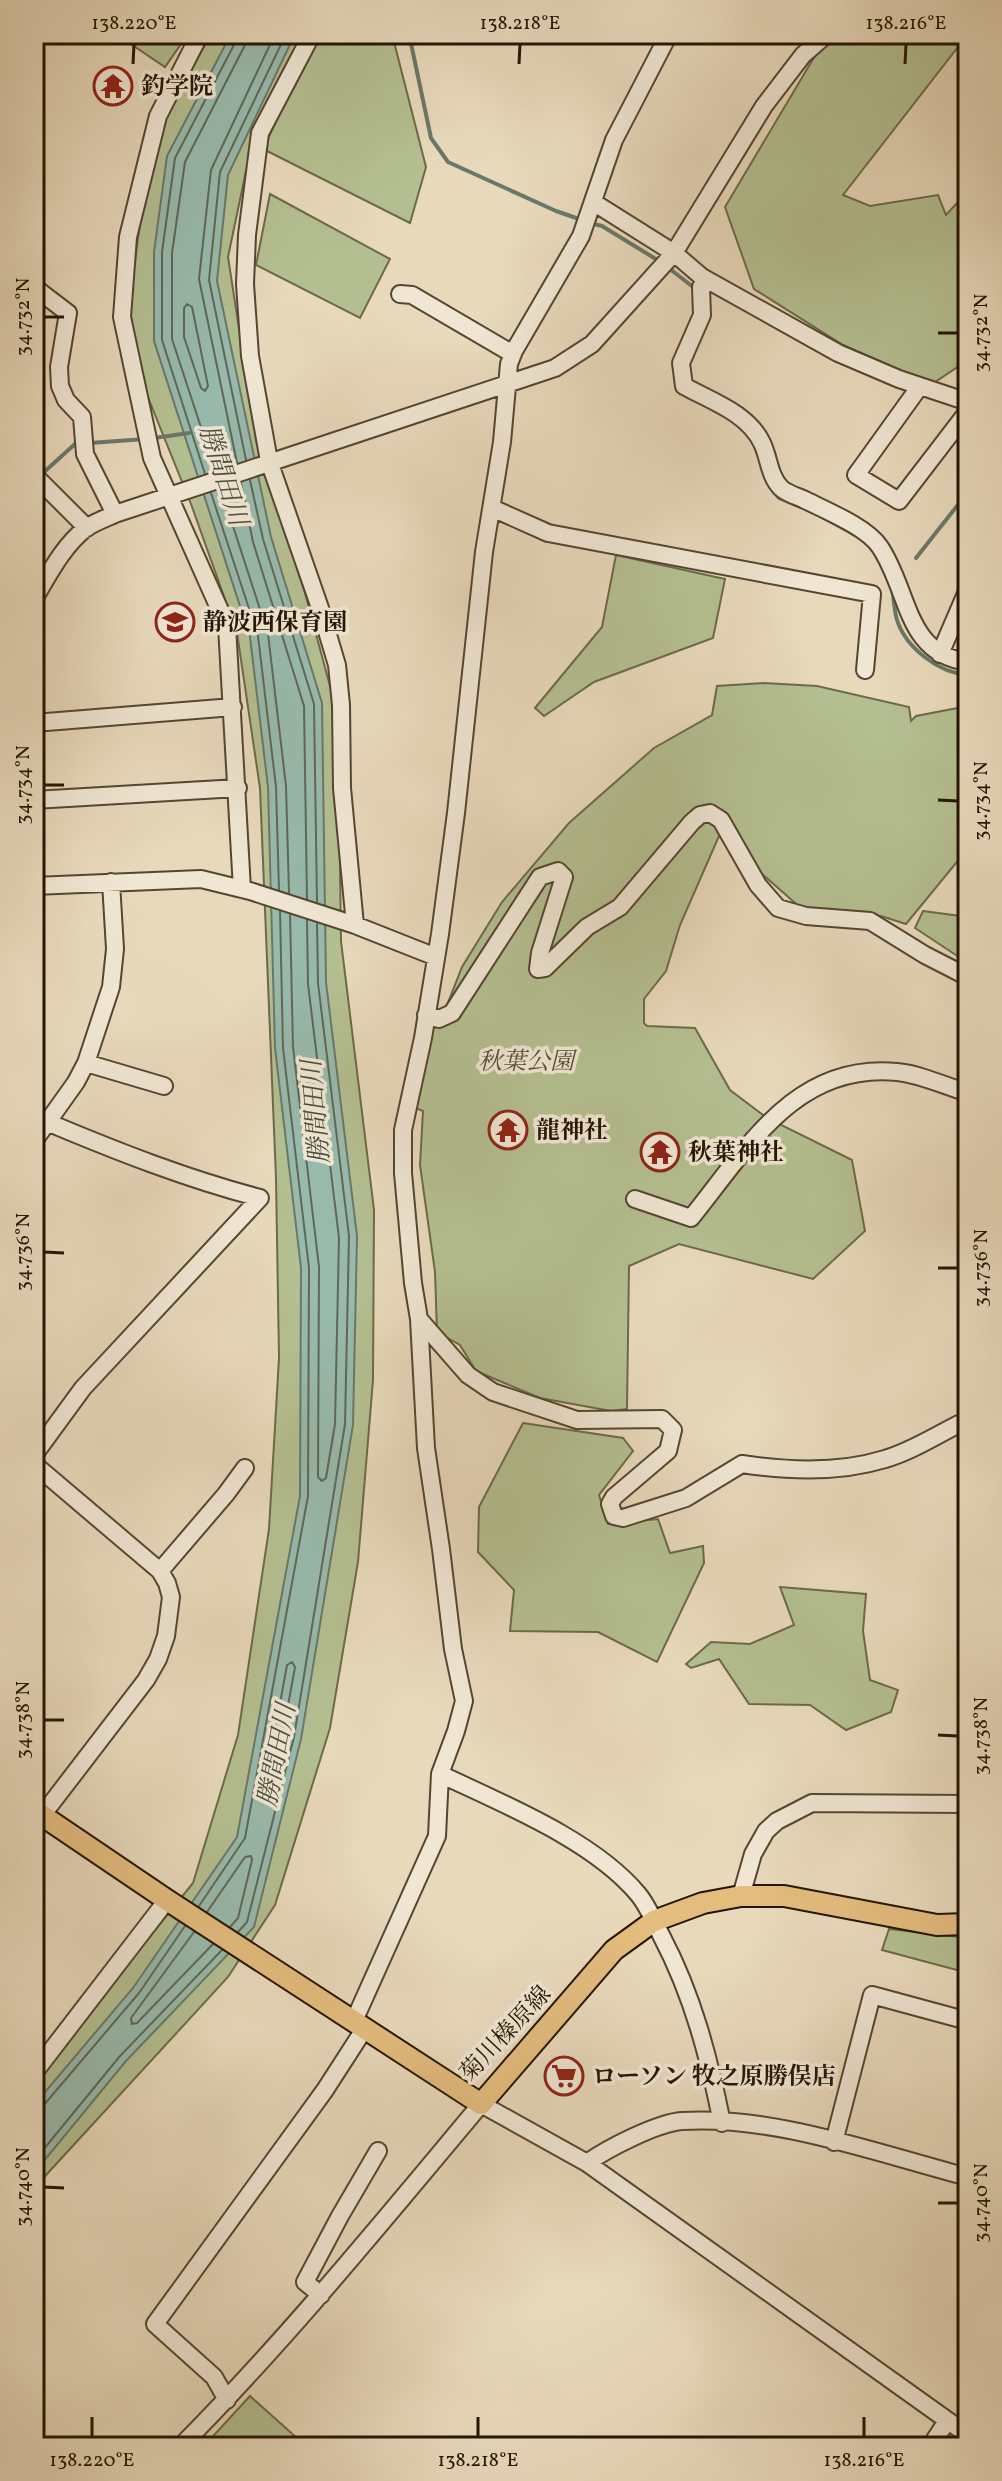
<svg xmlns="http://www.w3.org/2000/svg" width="1002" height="2481" font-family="Vollkorn,'Noto Serif JP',serif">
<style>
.green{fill:#b4bf91;stroke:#6c6a4a;stroke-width:2}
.water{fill:#98baad;stroke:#6a7869;stroke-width:2}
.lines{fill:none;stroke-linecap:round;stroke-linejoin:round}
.shore{stroke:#5e6858;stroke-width:2}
.stream{stroke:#6a7869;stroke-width:4}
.minor-casing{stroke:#554630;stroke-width:20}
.major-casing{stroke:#241502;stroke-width:24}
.minor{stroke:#f0e6d3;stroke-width:16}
.major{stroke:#e4bc7e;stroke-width:20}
.ticks{fill:none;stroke:#241502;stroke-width:3}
.labels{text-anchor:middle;stroke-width:7;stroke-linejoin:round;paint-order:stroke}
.poi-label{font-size:24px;font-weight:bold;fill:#241502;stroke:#f0e6d3;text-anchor:start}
.park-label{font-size:24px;font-style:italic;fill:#565034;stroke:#f0e6d3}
.street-label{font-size:24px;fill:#241502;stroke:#f0e6d3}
.water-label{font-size:26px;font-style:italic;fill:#4d4f3e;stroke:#f0e6d3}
.neatline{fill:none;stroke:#241502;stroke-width:3}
.ticks-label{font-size:20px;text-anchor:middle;fill:#241502}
</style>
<rect width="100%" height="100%" fill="#e8d9bb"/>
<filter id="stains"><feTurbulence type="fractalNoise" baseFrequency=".0025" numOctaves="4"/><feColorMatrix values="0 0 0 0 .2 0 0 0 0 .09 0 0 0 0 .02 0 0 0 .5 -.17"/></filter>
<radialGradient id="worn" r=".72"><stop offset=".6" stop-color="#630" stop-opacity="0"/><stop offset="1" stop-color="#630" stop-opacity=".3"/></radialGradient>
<!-- green -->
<path class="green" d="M116 34H188L165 67Z
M211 34H306L283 75 246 171 228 257 256 439 305 593 338 716 341 941 374 1210 373 1380 358 1562 330 1728 275 1905 228 1977 47 2174 34 2192V2080L193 1883 238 1735 269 1529 279 1358 276 1178 260 788 237 633 191 504 141 380 129 304 151 143Z
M317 34H392L426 167 410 223 263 149Z
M828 34H968L843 195 870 206 938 195 946 215 968 191V360L932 384 843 345 754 289 725 207Z
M270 194 390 259 360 318 256 265Z
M616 555 725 579 713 638 594 682 544 716 535 708 602 627Z
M764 683 817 686 909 707 911 721 916 716 968 706V852H965L906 924 881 916 803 910 719 836 680 925 666 971 644 999V1023L647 1026 695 1028 730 1090 767 1118 852 1160 865 1231 813 1279 679 1244 629 1266 627 1409 611 1411 540 1398 476 1371 460 1345 437 1332 435 1272 420 1165 423 1111 408 1105 426 1015 442 1018 462 967 502 902 569 823 654 748 712 715 717 686Z
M923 911 968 917V963L915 928Z
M523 1423 623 1438 633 1451 599 1495 608 1524 658 1519 670 1553 703 1546 704 1563 657 1662 598 1632 510 1631 514 1590 478 1552 479 1507Z
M780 1587 866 1594 863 1631 870 1680 898 1690 891 1712 846 1730 810 1705 749 1704 719 1659 691 1668 686 1664 711 1642 750 1644 794 1625Z
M889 1929 968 1938V1973L882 1950Z
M250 2396 307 2447H203Z"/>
<!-- water -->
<path class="water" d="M231 34H295L228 175 217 281 271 537 322 703 326 982 357 1236 353 1425 301 1739 254 1927 126 2061 34 2173V2105L133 1988 237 1837 300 1496 301 1268 275 1048 268 787 250 637 154 341V252L167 156Z"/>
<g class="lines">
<!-- shore -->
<path class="shore" d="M187 304 192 307 208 386 205 391 201 388 184 337V308Z
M246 460 209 280 220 172 286 34
M237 463 199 279 211 170 275 34
M215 470 172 339V253L185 162 245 45 247 34
M205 474 162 340V252L175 158 236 41 237 34
M250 480 263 539 314 704 317 902
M241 483 253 542 304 706 307 899
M221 489 268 634 286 786 289 893
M211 493 258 636 276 787 279 890
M290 914 293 1047 319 1267 318 1477 322 1481 326 1478 335 1424 339 1238 308 984 307 920
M292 1662 295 1667 279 1755 274 1758 271 1753 287 1665Z
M199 1906 245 1838 308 1496 309 1268 283 1048 280 911
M207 1912 245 1857 251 1856 252 1860 238 1918 230 1927
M194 1932 131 2018 132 2024 137 2023 213 1944
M238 1932 247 1922 294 1737 345 1424 349 1236 318 983 317 923
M34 2109 43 2106 139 1993 185 1926
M34 2161 120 2056 222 1950"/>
<!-- stream -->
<path class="stream" d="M409 34 431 138 448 162 556 211 582 220
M590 223 602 226 659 261
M666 266 697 290
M682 392 723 415
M154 438 189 433
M90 443 145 439
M43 473 75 444 81 443
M774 492 779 498 808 510
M819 515 857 536
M916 558 968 492
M892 589C894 598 894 610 897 620 906 648 939 673 968 675"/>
<defs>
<path id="minor" d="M200 34 158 116 128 237 122 317 152 458 227 626 242 889
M312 34 260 133 247 235 245 284 250 356 269 461 320 608 337 665 341 705 342 788 355 925
M593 202 674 253 702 277 838 353 899 379 968 402
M707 280 701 287 702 315 681 363 684 386C711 401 748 413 762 443 769 457 769 476 781 488 786 493 796 496 803 499 825 510 867 527 880 547 910 592 905 654 968 662
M34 287 68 313 59 367 60 386 66 400 82 417 85 454 115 514
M400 294 412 295 513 354
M920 386 856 475 899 501 968 411
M34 475 87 528
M492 508 548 533 872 594 865 670
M34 599C49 574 63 546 86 528 95 522 106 518 115 514L555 368 592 344 674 253 764 106 803 55 827 34
M940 654 968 589
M34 723 233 707
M34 800 238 788
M34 886 201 879 250 891 355 925 436 957
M426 1015 439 1019 452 1013 540 877 558 871 564 877 540 953 538 969 545 968 587 927 620 907 692 822 700 815 710 813 721 820 758 885 778 908 806 916 870 921 925 955 968 977
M86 1063 164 1086
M34 1141 76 1082 86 1063 111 987 115 949 111 882
M635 1199 691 1218C747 1149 795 1062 897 1072 920 1074 945 1086 968 1093
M419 1319 468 1375 493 1392 577 1420 662 1419 673 1430 668 1451 614 1497 610 1504 614 1516 623 1518 686 1498 742 1464C788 1471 840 1473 885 1459 910 1452 935 1436 959 1424L968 1425
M34 1455 83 1388 260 1198C187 1179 116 1151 47 1122
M34 1464 160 1571 167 1583 171 1597 166 1636 158 1659 146 1680 34 1826
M160 1571 226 1494 245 1468
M440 1774C503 1804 593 1840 638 1894 648 1906 655 1923 662 1937 693 1996 709 2058 722 2123
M741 1896 753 1854 766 1831 777 1821 812 1803 968 1804
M354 2021 437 1836 440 1774 456 1731 464 1701 453 1649 441 1549 426 1448 419 1319 413 1283 403 1173V1130L423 1038 440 934 456 813 484 552 502 442 509 364 514 351 581 236 614 140 669 34
M34 2073 167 1900
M834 2142 872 1995 968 2021
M587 2163C608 2148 657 2123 682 2121 774 2115 879 2154 968 2177
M321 2295 305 2282 340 2216 378 2151
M227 2400 214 2377 155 2324 325 2090 365 2028
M180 2447C287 2339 383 2221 481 2104L587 2163 968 2435
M930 2447 947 2421"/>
<path id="major" d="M34 1810 167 1900 481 2104 614 1950 654 1921 703 1903 741 1896H784L937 1925 968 1924"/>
</defs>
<!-- minor casing -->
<use href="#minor" class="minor-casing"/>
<!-- major casing -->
<use href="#major" class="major-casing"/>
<!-- minor -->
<use href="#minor" class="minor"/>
<!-- major -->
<use href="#major" class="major"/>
</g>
<!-- ticks -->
<path class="ticks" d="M133 64 134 44M519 64 520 44M905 64 906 44M44 317H64M938 333H958M44 785H64M938 800 958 801M44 1252 64 1253M938 1268H958M44 1720H64M938 1735 958 1736M44 2187 64 2188M938 2203H958M92 2437V2417M478 2437V2417M864 2437V2417"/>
<!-- icons -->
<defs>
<symbol id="temple-ring" viewBox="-11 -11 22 22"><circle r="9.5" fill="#f0e6d3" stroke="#8f2418" stroke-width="1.5"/><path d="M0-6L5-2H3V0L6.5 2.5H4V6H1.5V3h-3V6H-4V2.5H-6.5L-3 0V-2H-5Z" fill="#8f2418"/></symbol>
<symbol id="school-ring" viewBox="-11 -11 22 22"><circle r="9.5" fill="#f0e6d3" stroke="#8f2418" stroke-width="1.5"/><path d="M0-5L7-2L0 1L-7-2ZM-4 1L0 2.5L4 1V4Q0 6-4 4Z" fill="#8f2418"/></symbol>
<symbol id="supermarket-ring" viewBox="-11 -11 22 22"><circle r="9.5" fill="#f0e6d3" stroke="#8f2418" stroke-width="1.5"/><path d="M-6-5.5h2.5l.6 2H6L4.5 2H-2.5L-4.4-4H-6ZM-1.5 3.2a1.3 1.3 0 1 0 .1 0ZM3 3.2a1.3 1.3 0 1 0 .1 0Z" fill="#8f2418"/></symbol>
</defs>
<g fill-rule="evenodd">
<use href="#temple-ring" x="91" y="64" width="44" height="44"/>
<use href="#school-ring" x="153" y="600" width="44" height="44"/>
<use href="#temple-ring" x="486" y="1108" width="44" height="44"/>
<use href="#temple-ring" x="638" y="1130" width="44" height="44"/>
<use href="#supermarket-ring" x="542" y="2054" width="44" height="44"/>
</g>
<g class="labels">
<!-- poi labels -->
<g class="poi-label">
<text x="141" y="94">釣学院</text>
<text x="203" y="630">静波西保育園</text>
<text x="536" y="1138">龍神社</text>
<text x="688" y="1160">秋葉神社</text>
<text x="592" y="2084">ローソン 牧之原勝俣店</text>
</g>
<!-- park labels -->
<g class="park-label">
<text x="526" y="1069">秋葉公園</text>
</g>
<!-- street labels -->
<g class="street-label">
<text transform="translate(505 2033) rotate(-47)" y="8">菊川榛原線</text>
</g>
<!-- water labels -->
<g class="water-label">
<text transform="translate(224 475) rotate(72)" y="9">勝間田川</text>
<text transform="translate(315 1112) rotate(-95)" y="9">勝間田川</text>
<text transform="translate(276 1755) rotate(-79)" y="9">勝間田川</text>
</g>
</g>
<!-- margin -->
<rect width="1002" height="2481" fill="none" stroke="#e8d9bb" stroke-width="88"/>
<rect x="44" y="44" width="914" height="2393" class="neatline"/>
<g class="ticks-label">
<text x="134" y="29">138.220°E</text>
<text x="520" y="29">138.218°E</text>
<text x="906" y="29">138.216°E</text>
<text transform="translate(22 317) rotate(-90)" y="7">34.732°N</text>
<text transform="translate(980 333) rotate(-90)" y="7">34.732°N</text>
<text transform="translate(22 785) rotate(-90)" y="7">34.734°N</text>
<text transform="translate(980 801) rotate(-90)" y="7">34.734°N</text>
<text transform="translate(22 1252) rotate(-90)" y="7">34.736°N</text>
<text transform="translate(980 1268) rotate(-90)" y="7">34.736°N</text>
<text transform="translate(22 1720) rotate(-90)" y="7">34.738°N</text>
<text transform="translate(980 1736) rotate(-90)" y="7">34.738°N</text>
<text transform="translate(22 2187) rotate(-90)" y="7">34.740°N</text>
<text transform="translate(980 2203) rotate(-90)" y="7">34.740°N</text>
<text x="92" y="2466">138.220°E</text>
<text x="478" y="2466">138.218°E</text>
<text x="864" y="2466">138.216°E</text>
</g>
<rect width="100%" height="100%" filter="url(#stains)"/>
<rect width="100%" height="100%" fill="url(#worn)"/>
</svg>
